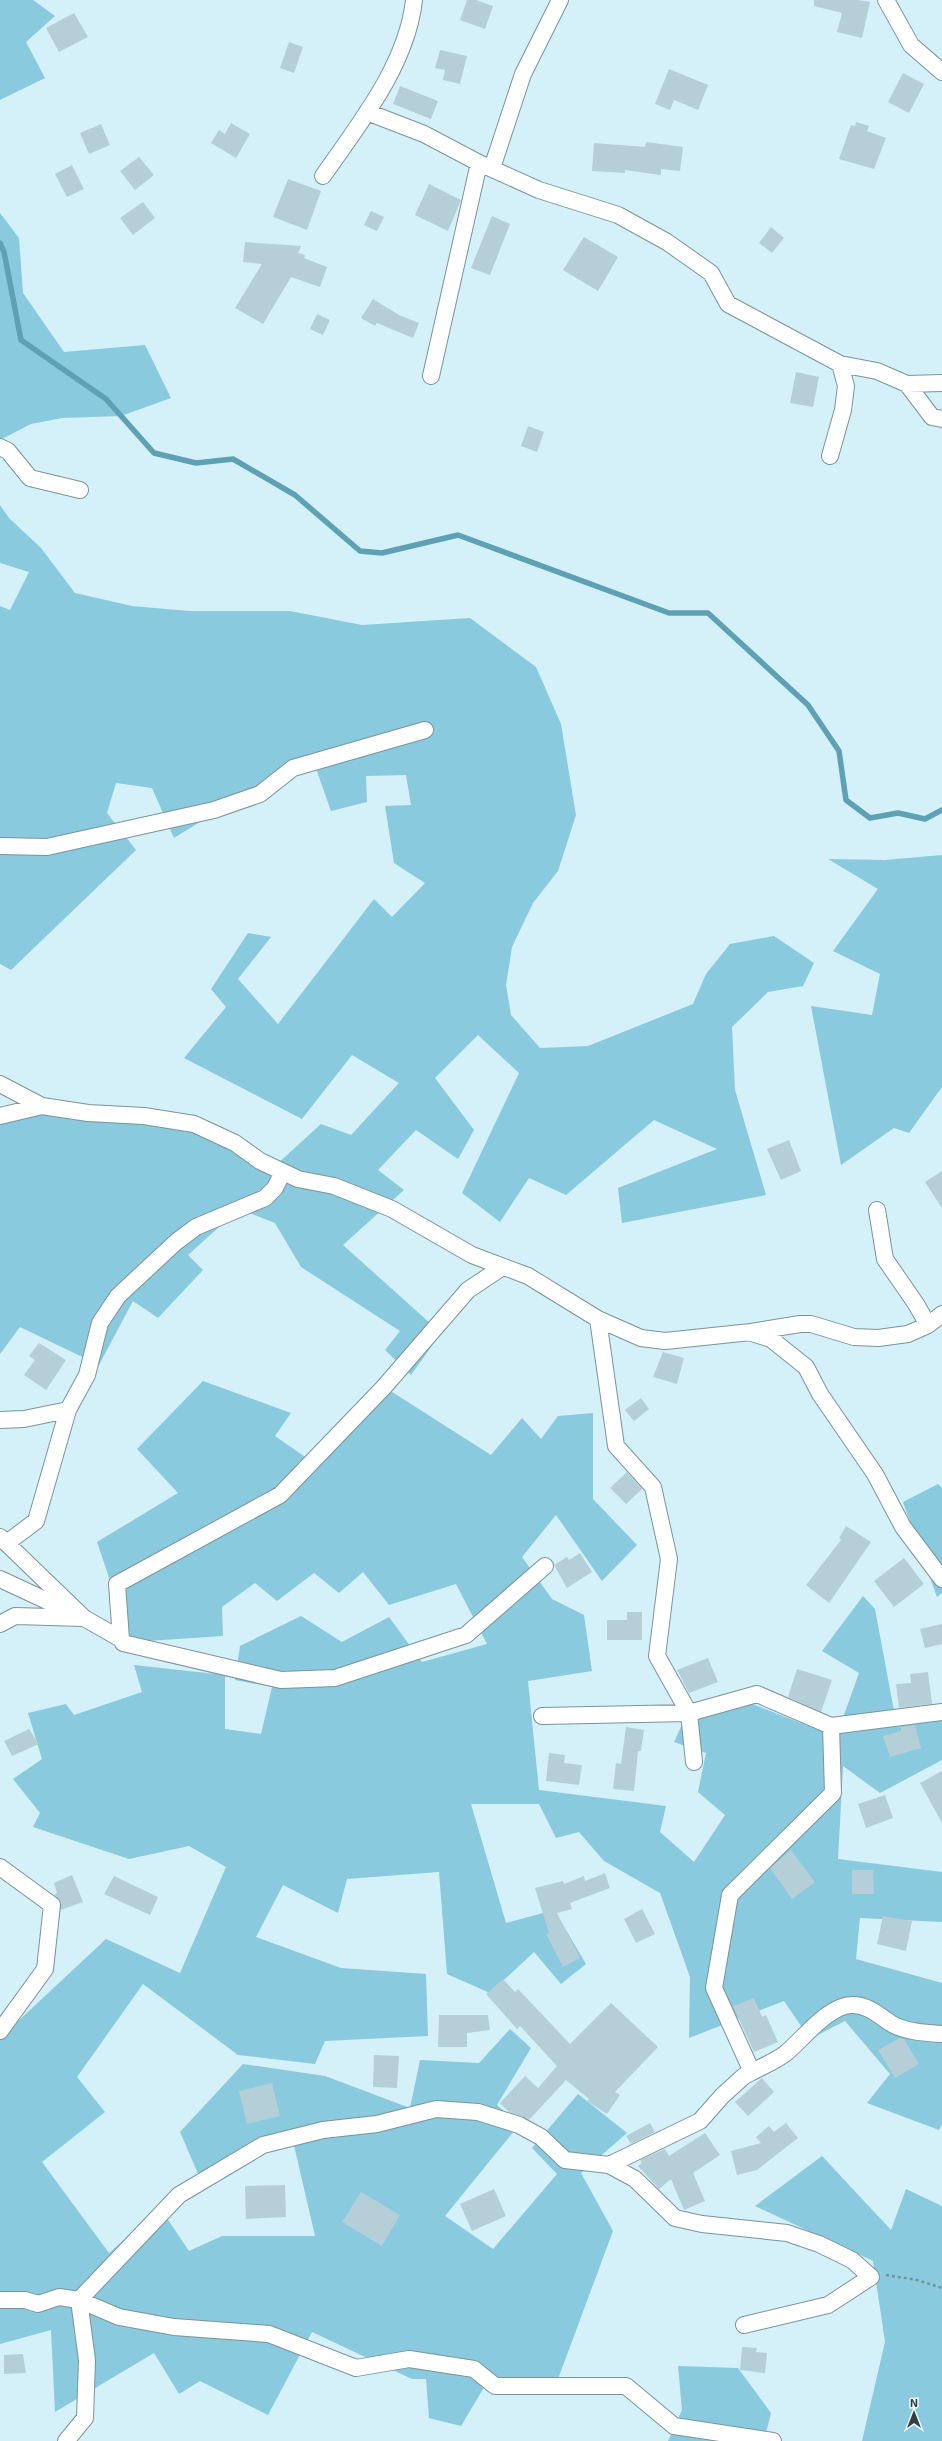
<svg xmlns="http://www.w3.org/2000/svg" width="942" height="2441" font-family="'Exo 2',sans-serif">
<style>
.green{fill:#89cade}
.lines{fill:none;stroke-linecap:round;stroke-linejoin:round}
.stream{stroke:#5fa1b4;stroke-width:5.5}
.building{fill:#b4cfd8}
.minor-casing{stroke:#7a949c;stroke-width:18}
.path{stroke:#7c8f94;stroke-width:2.5;stroke-dasharray:3 3;stroke-linecap:butt}
.minor{stroke:#fff;stroke-width:16}
</style>
<rect width="100%" height="100%" fill="#d4f0f9"/>
<!-- green -->
<path class="green" d="M0 0H33L55 16 26 42 45 78 0 100Z
M0 213 19 238 23 293 64 352 145 345 171 398 121 416 62 418 31 424 0 440Z
M0 505 9 518 41 548 75 593 132 606 189 611H290L362 625 470 618 536 667 561 724 576 815 558 871 533 903 512 947 506 985 511 1015 540 1048 588 1046 693 1004 706 974 730 944 774 936 814 963 803 986 768 992 732 1027 735 1090 766 1195 622 1223 618 1188 717 1149 654 1120 566 1195 529 1178 500 1222 462 1193 519 1073 478 1035 435 1078 474 1130 458 1159 416 1130 378 1170 404 1190 343 1245 441 1333 411 1375 385 1350 400 1331 301 1267 275 1223 239 1209 188 1255 203 1270 158 1318 133 1301 99 1365 20 1327 0 1354V1114L11 1109 190 1116 275 1166 321 1124 351 1135 399 1083 352 1055 302 1119 184 1058 226 1007 211 989 248 933 271 937 238 979 278 1024 374 899 392 917 425 883 394 863 385 806 411 805 406 775 366 776 367 802 331 811 314 763 266 781 174 838 152 788 116 783 107 813 136 850 11 970 0 964V606L10 610 29 572 0 563Z
M942 855V1087L909 1133 894 1128 841 1165 811 1006 872 1015 880 974 833 951 878 889 828 859 885 860Z
M203 1381 291 1413 275 1436 318 1466 389 1390 491 1455 522 1418 541 1439 558 1416 593 1413V1499L637 1545 602 1581 556 1515 522 1557 552 1599 584 1615 592 1671 528 1681 539 1790 666 1806 660 1832 694 1862 725 1815 698 1792 706 1753 674 1742 684 1720 745 1701 836 1737 859 1673 822 1651 863 1596 875 1609 897 1727 942 1717V1760L880 1793 843 1766 838 1859 942 1872V1922L860 1918 856 1959 942 1983V2124L939 2130 867 2103 890 2074 845 2021 810 2039 784 2001 689 2038 690 1977 660 1893 604 1861 579 1832 556 1838 539 1804H471L506 1923 554 1910 586 1964 561 1984 534 1952 490 1993 447 1974 439 1872 347 1879 338 1913 283 1885 256 1937 341 1968 426 1974 428 2036 325 2041 315 2064 238 2055 143 1984 77 2077 105 2112 42 2162 109 2253 160 2208 189 2251 222 2236H315L293 2141 199 2176 180 2132 243 2064 325 2076 410 2108 420 2060 479 2063 510 2029 531 2048 497 2105 519 2125 445 2216 493 2249 557 2174 532 2148 578 2094 627 2133 581 2173 613 2231 558 2379 486 2384 461 2426 429 2418 426 2379H412L312 2332 268 2415 200 2381 179 2394 154 2353 55 2412 51 2330 0 2344V2038L106 1939 180 1973 226 1867 189 1846 129 1859 33 1827 40 1813 13 1779 42 1759 28 1713 66 1704 74 1715 142 1692 134 1665 225 1675V1729L261 1734 272 1687 235 1680 240 1646 301 1616 342 1642 389 1617 422 1662 487 1644 456 1584 389 1605 363 1572 339 1593 314 1573 277 1601 255 1583 222 1607 223 1636 131 1642 97 1542 178 1493 137 1449Z
M938 1484 942 1488V1593L937 1597 903 1502Z
M822 2156 891 2230 906 2189 942 2206V2441H862L885 2342 873 2261 755 2206Z
M678 2366 738 2368 771 2413 764 2441H668L682 2410Z"/>
<g class="lines">
<!-- stream -->
<path class="stream" d="M0 243 4 252 21 340 106 399 154 453 196 463 233 459 295 495 360 551 382 553 458 535 669 613H708L808 705 839 751 846 800 870 818 898 813 925 819 942 810"/>
</g>
<!-- building -->
<path class="building" d="M467 0H476L493 6 485 29 460 20Z
M814 0H858L870 2 862 38 837 32 842 13 814 6Z
M74 13 88 37 59 52 46 28Z
M289 42 303 47 294 73 280 68Z
M440 50 467 56 460 84 443 80 445 70 435 68Z
M669 69 708 85 698 110 674 100 670 110 655 104Z
M903 73 924 84 909 113 888 102Z
M400 86 438 101 431 119 393 104Z
M856 122 869 126 867 131 886 138 874 169 839 159 851 125 855 126Z
M231 123 250 134 236 158 211 143 219 130 225 134Z
M101 124 110 145 89 154 80 133Z
M646 142 683 147 680 171 661 169V175L625 170V173L592 171 594 143 645 147Z
M139 157 154 175 135 190 120 171Z
M72 165 84 189 67 197 55 174Z
M288 179 321 191 307 230 273 217Z
M429 184 461 200 448 231 415 215Z
M143 202 155 218 133 235 120 218Z
M371 211 384 217 377 231 364 225Z
M492 216 510 224 490 275 471 268Z
M771 227 784 238 772 253 759 243Z
M584 237 618 257 598 291 563 270Z
M245 242 301 246 298 253 305 255 304 258 327 267 320 287 291 277 263 324 235 308 262 264 243 262Z
M373 299 399 315 419 323 413 338 377 323 375 326 361 318Z
M317 314 330 320 323 335 310 329Z
M796 372 819 377 813 407 790 403Z
M528 426 544 432 537 452 521 446Z
M789 1140 801 1171 781 1180 767 1149Z
M942 1171V1208L925 1182Z
M39 1343 66 1360 46 1390 24 1375 35 1360 29 1356Z
M663 1352 684 1358 677 1384 653 1377Z
M641 1398 649 1409 634 1421 625 1410Z
M627 1472 642 1489 626 1504 610 1488Z
M846 1526 871 1542 829 1603 806 1585 841 1540 839 1538Z
M580 1553 592 1572 567 1588 554 1565 567 1557 569 1560Z
M904 1558 924 1584 894 1607 874 1581Z
M627 1612H642V1640H607V1620H627Z
M942 1624V1644L925 1648 920 1629Z
M708 1658 718 1682 689 1693 677 1670Z
M797 1669 832 1680 821 1712 788 1697Z
M928 1672 932 1704 899 1708 896 1684 911 1683 910 1674Z
M915 1725 921 1748 890 1757 883 1736 901 1731V1727Z
M626 1727 644 1730 641 1751H638L634 1791 613 1789 616 1763 621 1764Z
M29 1729 39 1744 12 1756 4 1741Z
M549 1753 565 1755 564 1763 582 1765 579 1785 546 1781Z
M942 1771V1823L920 1783Z
M885 1795 893 1818 866 1828 858 1804Z
M791 1850 815 1882 792 1899 770 1868Z
M852 1870H873L874 1894H852Z
M605 1873 610 1888 570 1903 572 1909 557 1913 580 1958 563 1967 546 1934 549 1933 535 1888 563 1881 564 1884 584 1876 585 1881Z
M72 1875 83 1902 61 1910 60 1901 54 1895 57 1893 54 1883Z
M114 1876 158 1897 150 1915 104 1894Z
M642 1909 655 1934 636 1943 624 1919Z
M883 1916 912 1921 906 1951 877 1944Z
M503 1979 515 1992 518 1989 570 2044 611 2003 658 2047 615 2092 620 2095 607 2114 587 2101 589 2099 566 2080 529 2120 509 2112 500 2103 525 2076 538 2088 557 2066 520 2026 517 2029 486 1994Z
M754 1998 762 2017 766 2015 778 2042 754 2052 733 2006Z
M439 2015H488L490 2030 467 2033V2047H438Z
M900 2038 904 2039 919 2064 895 2078 878 2050Z
M374 2055 399 2056 397 2088 373 2087Z
M762 2078 774 2092 748 2116 735 2102Z
M272 2083 280 2116 247 2124 239 2091Z
M650 2123 655 2132 631 2144 626 2136Z
M786 2123 798 2138 757 2170 737 2175 731 2151 761 2143 756 2137 769 2126 774 2132Z
M705 2133 720 2155 693 2173 705 2201 684 2210 671 2179 659 2189 638 2166 642 2163 640 2160 665 2149 669 2156Z
M285 2185 286 2217 246 2219 245 2186Z
M494 2189 506 2216 472 2231 460 2204Z
M361 2192 400 2215 382 2246 342 2222Z
M742 2347 757 2348 756 2352 767 2353 765 2373 740 2370Z
M23 2354 26 2373 4 2374V2355Z"/>
<g class="lines">
<defs>
<path id="minor" d="M886 0 911 45 942 72
M367 112 424 134 479 163 539 190 618 215 667 242 711 273 728 304 840 364 846 386 843 410 830 456
M492 168 523 74 560 0
M323 176C359 124 407 65 414 0
M840 364 877 371 907 384 932 417 942 419
M431 376 479 163
M907 384 942 383
M0 447 8 451 30 478 80 490
M0 846 47 847 214 810 260 794 293 768 425 730
M0 1084 42 1106 88 1113 144 1116 194 1124 235 1143 260 1161 298 1179 334 1186 392 1209 472 1255 528 1276 598 1319 641 1338 665 1341 751 1332 800 1324H811L854 1337 878 1338 908 1334 928 1325 942 1314
M0 1116 42 1106
M877 1210 885 1259 916 1304 928 1325
M598 1319 616 1446 653 1487 669 1559 657 1656 689 1713 694 1762
M752 1333 771 1339 806 1367 820 1394 875 1474 903 1527 942 1579
M0 1420 24 1419 68 1410
M0 1537 84 1618
M8 1542 36 1521 68 1410 87 1375 100 1323 118 1296 176 1242 196 1227 265 1198 275 1188 283 1172
M0 1579 73 1613
M0 1624 15 1616 84 1618 121 1639 117 1584 280 1495 384 1387 468 1290 501 1268
M121 1639 123 1643 281 1680 335 1678 466 1635 545 1566
M542 1716 689 1713 757 1694 831 1726 942 1712
M0 1867 52 1905 45 1969 0 2031
M752 2072C763 2066 776 2061 786 2053 803 2039 830 2003 854 2005 870 2006 879 2016 892 2024 906 2032 926 2033 942 2034
M609 2165 700 2121 722 2096 744 2076 752 2072 714 1988 730 1895 833 1793 831 1726
M0 2300H25L38 2304 59 2297 79 2300 119 2317 174 2327 269 2334 356 2368 409 2359 474 2369 495 2386H626L674 2426 773 2441
M66 2441 85 2418 87 2360 79 2300 179 2195 263 2145 323 2130 377 2124 436 2109 478 2112 519 2125 541 2137 565 2160 609 2165 635 2179 675 2218 702 2224 787 2233 819 2244 852 2260 871 2277 828 2305 744 2325"/>
</defs>
<!-- minor casing -->
<use href="#minor" class="minor-casing"/>
<!-- path -->
<path class="path" d="M886 2275 917 2280 942 2288"/>
<!-- minor -->
<use href="#minor" class="minor"/>
</g>
<!-- north arrow -->
<g transform="translate(914 2413)" stroke="#effafe" stroke-width="3" paint-order="stroke">
<path d="M0-3L7 15L0 10L-7 15Z" fill="#333e41"/>
<text y="-6" font-size="11" font-weight="bold" text-anchor="middle" fill="#333e41">N</text>
</g>
</svg>
